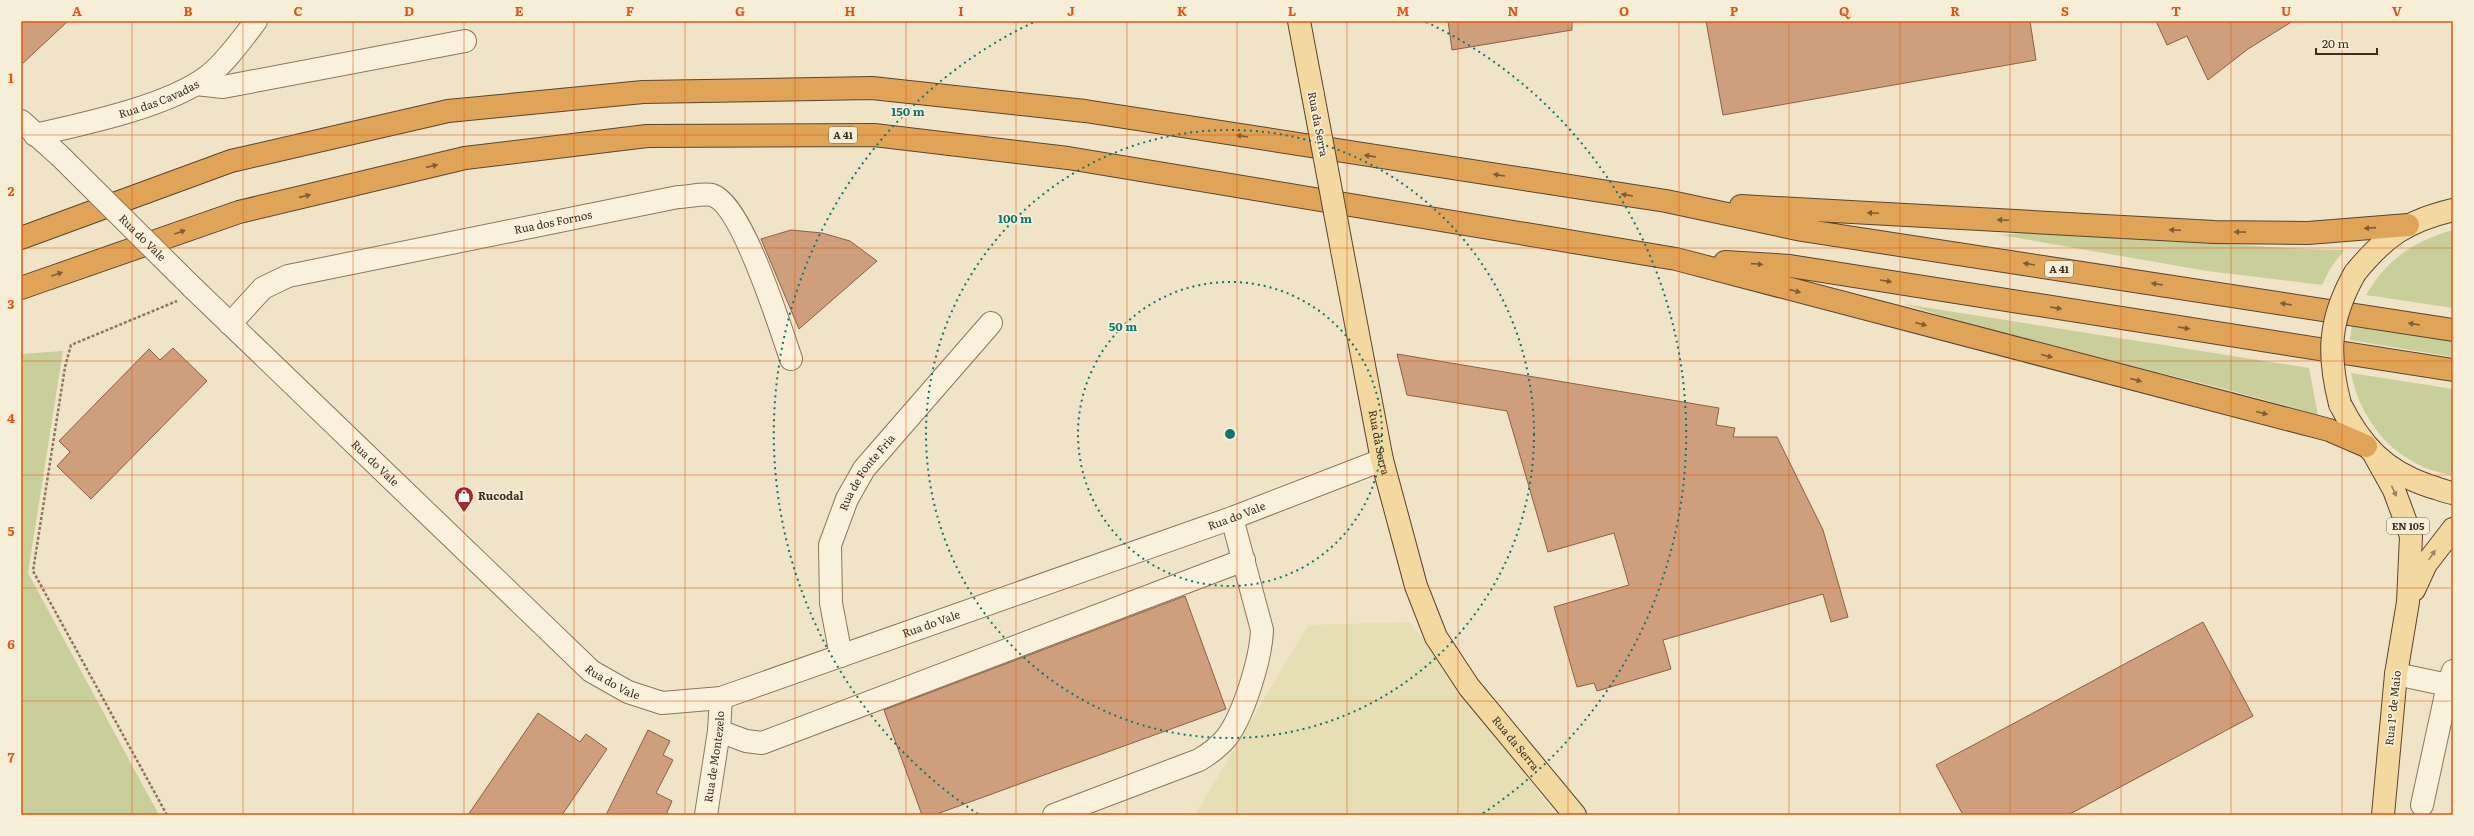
<svg xmlns="http://www.w3.org/2000/svg" width="2474" height="836" font-family="Literata,serif">
<style>
.farmland{fill:#e6deb5}
.green{fill:#c9cf9b}
.building{fill:#cf9f7d;stroke:#8d5f41}
.lines{fill:none;stroke-linecap:round;stroke-linejoin:round}
.minor-casing{stroke:#8d765c;stroke-width:24}
.major-casing{stroke:#5b4430;stroke-width:24}
.highway-casing{stroke:#5b4430;stroke-width:24}
.path{stroke:#8d765c;stroke-width:2.5;stroke-dasharray:3 2;stroke-linecap:butt}
.minor{stroke:#faf1dc;stroke-width:22}
.major{stroke:#f3d9a0;stroke-width:22}
.highway{stroke:#e0a458;stroke-width:22}
.minor-bridge-casing{stroke:#8d765c;stroke-width:24;stroke-linecap:butt}
.major-bridge-casing{stroke:#5b4430;stroke-width:24;stroke-linecap:butt}
.minor-bridge{stroke:#faf1dc;stroke-width:22}
.major-bridge{stroke:#f3d9a0;stroke-width:22}
.oneway{fill:#7e5d36}
.oneway2{fill:#988460}
.grid{fill:none;stroke:#df570d;stroke-width:1;stroke-opacity:0.55}
.ring{fill:none;stroke:#0f766e;stroke-width:2;stroke-dasharray:2 4}
.labels{text-anchor:middle;stroke-width:3.5;stroke-linejoin:round;paint-order:stroke}
.shield{fill:#f7eed8;stroke:#756857;stroke-width:1}
.shield-label{font-size:10px;font-weight:bold;fill:#3d2e20}
.street-label{font-size:11px;fill:#3d2e20;stroke:#f7eed8}
.poi-label{font-size:11px;font-weight:bold;fill:#3d2e20;stroke:#f7eed8;text-anchor:start}
.centre{fill:#0f766e;stroke:#f7eed8;stroke-width:2}
.ring-label{font-size:12px;text-anchor:middle;font-weight:bold;fill:#0f766e;stroke:#f7eed8;stroke-width:3.5;stroke-linejoin:round;paint-order:stroke}
.neatline{fill:none;stroke:#df570d;stroke-width:1.5}
.grid-label{font-size:13px;text-anchor:middle;font-weight:bold;fill:#df570d}
</style>
<rect width="100%" height="100%" fill="#f0e4c8"/>
<!-- farmland -->
<path class="farmland" d="M1410 622 1556 815H1195L1308 625Z"/>
<!-- green -->
<path class="green" d="M2056 230C2152 235 2248 249 2344 250L2330 269 2322 285 2207 271 2001 235Z
M2453 230V308L2366 295C2387 259 2414 241 2453 230Z
M1904 304 2309 368 2318 415C2181 374 2040 348 1904 304Z
M2352 326 2453 341V357L2350 340Z
M63 351 28 573 159 815H21V354Z
M2351 373 2453 389V475C2400 468 2361 425 2351 373Z"/>
<!-- building -->
<path class="building" d="M21 21H68L21 65Z
M1448 21H1572V30L1452 50Z
M1706 21H2030L2036 60 1723 115Z
M2156 21H2293L2248 49 2208 80 2187 36 2167 45Z
M791 230 822 233 850 241 877 261 799 329 761 239Z
M173 348 207 381 91 499 57 466 70 452 59 441 149 349 160 360Z
M1397 354 1719 408 1716 425 1735 428 1733 437H1777L1823 530 1848 617 1831 622 1823 594 1663 640 1671 669 1597 691 1594 683 1577 687 1554 607 1629 585 1614 533 1548 552 1507 411 1407 395Z
M1185 596 1226 709 934 815H922L884 710Z
M2203 622 2253 716 2068 815H1963L1936 765Z
M538 713 580 742 586 734 607 749 562 815H468Z
M648 730 670 741 663 755 673 760 656 793 672 801 666 815H606Z"/>
<g class="lines">
<defs>
<g id="minor">
<path d="M196 84 223 87 465 41"/>
<path d="M21 121 60 156"/>
<path id="s1" d="M35 135C84 124 169 106 208 76 225 63 243 38 256 21"/>
<path id="s2" d="M192 287 591 671 628 692 662 703 721 698 1232 518 1382 460"/>
<path id="s3" d="M230 324 263 288 288 276 678 197C687 197 703 193 712 195 742 204 780 327 791 359"/>
<path id="s4" d="M841 656 831 603 830 545 847 499 864 469 991 323"/>
<path d="M2396 674 2448 685 2453 671"/>
<path d="M719 731 746 741 762 743 1244 560"/>
<path d="M2422 805 2448 685"/>
<path id="s5" d="M706 815 719 731 721 698"/>
<path d="M1054 815 1199 760C1209 754 1219 747 1227 737 1244 714 1261 658 1262 630L1232 518"/>
</g>
<g id="major">
<path d="M1299 21 1313 95"/>
<path id="s6" d="M1342 250 1382 460 1416 586 1436 637 1469 687 1575 815"/>
<path d="M2355 273C2385 236 2407 221 2453 210"/>
<path d="M2340 404C2361 445 2384 471 2429 486 2437 488 2445 492 2453 493"/>
<path d="M2375 456 2394 490 2411 536 2408 602 2396 674 2383 815"/>
<path d="M2414 590 2426 564 2453 529"/>
</g>
<path id="highway" d="M1741 206 2214 232 2308 233 2408 225
M21 238 231 161 448 111 643 92 872 88 1085 111 1666 201 1802 230 2453 330
M1725 262 1790 266 2453 370
M21 288 239 212 465 158 647 136 874 135 1068 158 1676 259 2329 430 2366 446"/>
</defs>
<!-- minor casing -->
<use href="#minor" class="minor-casing"/>
<!-- major casing -->
<use href="#major" class="major-casing"/>
<!-- highway casing -->
<use href="#highway" class="highway-casing"/>
<!-- path -->
<path class="path" d="M167 815 33 571 65 367 71 345 177 301"/>
<!-- minor -->
<use href="#minor" class="minor"/>
<!-- major -->
<use href="#major" class="major"/>
<!-- highway -->
<use href="#highway" class="highway"/>
<defs>
<g id="minor-bridge">
<path id="s7" d="M60 156 192 287"/>
</g>
<path id="major-bridge" d="M1313 95 1342 250
M2340 404C2327 353 2329 319 2355 273"/>
</defs>
<!-- minor-bridge casing -->
<use href="#minor-bridge" class="minor-bridge-casing"/>
<!-- major-bridge casing -->
<use href="#major-bridge" class="major-bridge-casing"/>
<!-- minor-bridge -->
<use href="#minor-bridge" class="minor-bridge"/>
<!-- major-bridge -->
<use href="#major-bridge" class="major-bridge"/>
</g>
<!-- one-way arrows -->
<defs><path id="oneway-solid" d="M-6-.8H1V-3.2L6.5 0L1 3.2V.8H-6Z"/></defs>
<g class="oneway">
<use href="#oneway-solid" transform="translate(1242 136) rotate(-171)"/>
<use href="#oneway-solid" transform="translate(1370 156) rotate(-171)"/>
<use href="#oneway-solid" transform="translate(432 166) rotate(-13)"/>
<use href="#oneway-solid" transform="translate(1499 175) rotate(-171)"/>
<use href="#oneway-solid" transform="translate(1627 195) rotate(-171)"/>
<use href="#oneway-solid" transform="translate(305 196) rotate(-13)"/>
<use href="#oneway-solid" transform="translate(1873 213) rotate(-177)"/>
<use href="#oneway-solid" transform="translate(2003 220) rotate(-177)"/>
<use href="#oneway-solid" transform="translate(2370 228) rotate(176)"/>
<use href="#oneway-solid" transform="translate(2175 230) rotate(-177)"/>
<use href="#oneway-solid" transform="translate(180 232) rotate(-19)"/>
<use href="#oneway-solid" transform="translate(2240 232) rotate(-179)"/>
<use href="#oneway-solid" transform="translate(1757 264) rotate(4)"/>
<use href="#oneway-solid" transform="translate(2029 264) rotate(-171)"/>
<use href="#oneway-solid" transform="translate(57 274) rotate(-19)"/>
<use href="#oneway-solid" transform="translate(1886 281) rotate(9)"/>
<use href="#oneway-solid" transform="translate(2157 284) rotate(-171)"/>
<use href="#oneway-solid" transform="translate(1795 291) rotate(15)"/>
<use href="#oneway-solid" transform="translate(2286 304) rotate(-171)"/>
<use href="#oneway-solid" transform="translate(2056 308) rotate(9)"/>
<use href="#oneway-solid" transform="translate(1921 324) rotate(15)"/>
<use href="#oneway-solid" transform="translate(2414 324) rotate(-171)"/>
<use href="#oneway-solid" transform="translate(2184 328) rotate(9)"/>
<use href="#oneway-solid" transform="translate(2047 356) rotate(14)"/>
<use href="#oneway-solid" transform="translate(2136 380) rotate(15)"/>
<use href="#oneway-solid" transform="translate(2262 413) rotate(15)"/>
</g>
<g class="oneway2">
<use href="#oneway-solid" transform="translate(2394 491) rotate(65)"/>
<use href="#oneway-solid" transform="translate(2432 555) rotate(-55)"/>
</g>
<!-- grid -->
<path class="grid" d="M132 21V815M243 21V815M353 21V815M464 21V815M574 21V815M685 21V815M795 21V815M906 21V815M1016 21V815M1127 21V815M1237 21V815M1347 21V815M1458 21V815M1568 21V815M1679 21V815M1789 21V815M1900 21V815M2010 21V815M2121 21V815M2231 21V815M2342 21V815M21 135H2453M21 248H2453M21 361H2453M21 475H2453M21 588H2453M21 701H2453"/>
<!-- distance rings -->
<g class="ring">
<circle cx="1230" cy="434" r="152"/>
<circle cx="1230" cy="434" r="304"/>
<path d="M978 814A456 456 0 0 1 1034 22M1426 22A456 456 0 0 1 1482 814"/>
</g>
<!-- icons -->
<defs>
<symbol id="shop-pin" viewBox="-11 -11 22 30"><path d="M0 17L-7.5 6A9.5 9.5 0 1 1 7.5 6Z" fill="#9e2a2b" stroke="#f7eed8"/><path d="M-5-2.5h2.3a2.7 3.5 0 0 1 5.4 0H5L5.5 6h-11ZM-1.5-2.5h3a1.5 2.3 0 0 0-3 0Z" fill="#fff"/></symbol>
</defs>
<g fill-rule="evenodd">
<use href="#shop-pin" x="453" y="485" width="22" height="30"/>
</g>
<g class="labels">
<!-- shield labels -->
<g class="shield">
<rect x="829" y="127" width="28" height="16" rx="3"/>
<rect x="2045" y="261" width="28" height="16" rx="3"/>
<rect x="2387" y="518" width="42" height="16" rx="3"/>
</g>
<g class="shield-label">
<text x="843" y="139">A 41</text>
<text x="2059" y="273">A 41</text>
<text x="2408" y="530">EN 105</text>
</g>
<!-- street labels -->
<g class="street-label">
<text dy="4" stroke="none"><textPath href="#s1" startOffset="129">Rua das Cavadas</textPath></text>
<text transform="translate(1318 124) rotate(79)" y="4">Rua da Serra</text>
<text dy="4" stroke="none"><textPath href="#s3" startOffset="347">Rua dos Fornos</textPath></text>
<text dy="4" stroke="none"><textPath href="#s7" startOffset="116">Rua do Vale</textPath></text>
<text dy="4" stroke="none"><textPath href="#s6" startOffset="196">Rua da Serra</textPath></text>
<text dy="4" stroke="none"><textPath href="#s2" startOffset="254">Rua do Vale</textPath></text>
<text dy="4" stroke="none"><textPath href="#s4" startOffset="194">Rua de Fonte Fria</textPath></text>
<text dy="4" stroke="none"><textPath href="#s2" startOffset="1238">Rua do Vale</textPath></text>
<text dy="4" stroke="none"><textPath href="#s2" startOffset="914">Rua do Vale</textPath></text>
<text dy="4" stroke="none"><textPath href="#s2" startOffset="578">Rua do Vale</textPath></text>
<text transform="translate(2393 708) rotate(-84)" y="4">Rua 1º de Maio</text>
<text dy="4" stroke="none"><textPath href="#s6" startOffset="532">Rua da Serra</textPath></text>
<text dy="4" stroke="none"><textPath href="#s5" startOffset="59">Rua de Montezelo</textPath></text>
</g>
<!-- poi labels -->
<g class="poi-label">
<text x="478" y="500">Rucodal</text>
</g>
</g>
<circle cx="1230" cy="434" r="6" class="centre"/>
<g class="ring-label">
<text x="908" y="116">150 m</text>
<text x="1015" y="223">100 m</text>
<text x="1123" y="331">50 m</text>
</g>
<!-- border -->
<rect width="2474" height="836" fill="none" stroke="#f7eed8" stroke-width="44"/>
<!-- scale -->
<path d="M2316 48v6h61v-6" fill="none" stroke="#3d2e20" stroke-width="2"/>
<text x="2322" y="48" font-size="12" fill="#3d2e20" stroke="#f7eed8" stroke-width="3" paint-order="stroke">20 m</text>
<rect x="22" y="22" width="2430" height="792" class="neatline"/>
<g class="grid-label">
<text x="77" y="16">A</text>
<text x="188" y="16">B</text>
<text x="298" y="16">C</text>
<text x="409" y="16">D</text>
<text x="519" y="16">E</text>
<text x="630" y="16">F</text>
<text x="740" y="16">G</text>
<text x="850" y="16">H</text>
<text x="961" y="16">I</text>
<text x="1071" y="16">J</text>
<text x="1182" y="16">K</text>
<text x="1292" y="16">L</text>
<text x="1403" y="16">M</text>
<text x="1513" y="16">N</text>
<text x="1624" y="16">O</text>
<text x="1734" y="16">P</text>
<text x="1844" y="16">Q</text>
<text x="1955" y="16">R</text>
<text x="2065" y="16">S</text>
<text x="2176" y="16">T</text>
<text x="2286" y="16">U</text>
<text x="2397" y="16">V</text>
<text x="11" y="83">1</text>
<text x="11" y="196">2</text>
<text x="11" y="309">3</text>
<text x="11" y="423">4</text>
<text x="11" y="536">5</text>
<text x="11" y="649">6</text>
<text x="11" y="762">7</text>
</g>
</svg>
